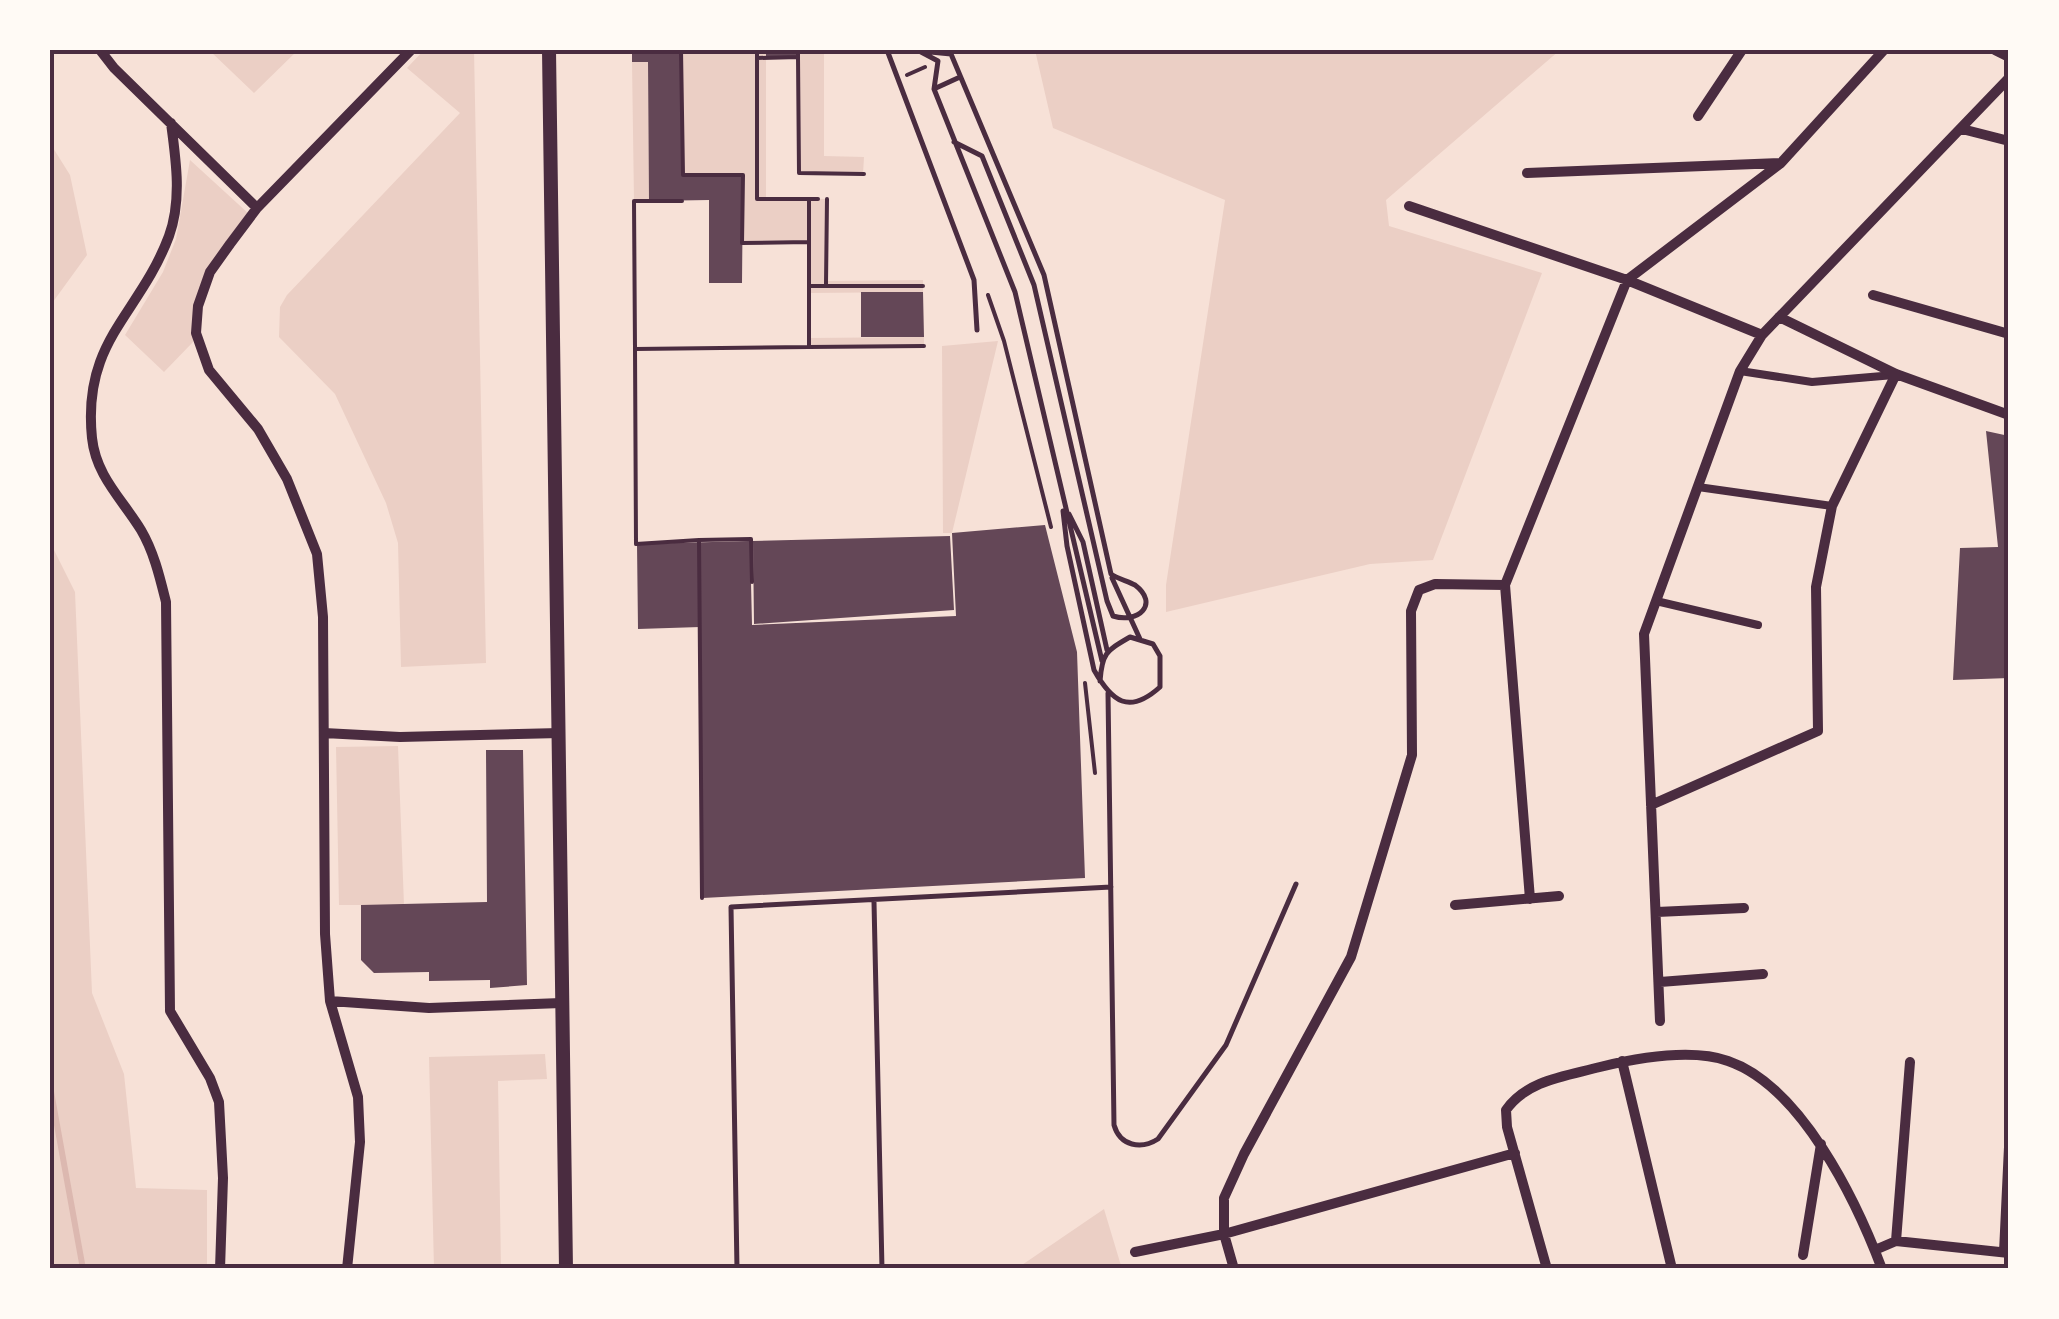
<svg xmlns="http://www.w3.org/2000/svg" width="2059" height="1319" font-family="'Space Grotesk',sans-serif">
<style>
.green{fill:#ebcfc5}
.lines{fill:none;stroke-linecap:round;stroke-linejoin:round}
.stream{stroke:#dcb8b0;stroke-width:6}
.building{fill:#644757}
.path{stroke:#4a2c40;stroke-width:4}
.service{stroke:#4a2c40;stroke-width:5}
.pedestrian{stroke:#4a2c40;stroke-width:8}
.minor{stroke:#4a2c40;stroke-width:10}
.tertiary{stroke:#4a2c40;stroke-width:14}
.neatline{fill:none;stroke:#4a2c40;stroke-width:4}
</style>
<rect width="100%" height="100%" fill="#f7e1d7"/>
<!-- green -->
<path class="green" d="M209 50H298L254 93Z
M424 50H474L486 663 401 667 398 543 386 503 335 394 279 337 280 307 287 295 460 113 407 68Z
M681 50H766V198L827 199V281L923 280V292L809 293 808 242 742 243 743 176 683 175Z
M798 50H824V156L864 157 863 174 799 173Z
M1035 50H1560L1386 200 1389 226 1542 273 1433 560 1370 564 1166 612V585L1225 200 1053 128Z
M632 62H648L649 201H634Z
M50 143 70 175 87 255 50 306Z
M190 160 249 214 196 300 193 342 164 372 125 335 163 272 176 239Z
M924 337V346L809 347V338Z
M998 341 952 533H943L942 346Z
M50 542 75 592 92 993 124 1074 136 1188 207 1190V1269H50Z
M398 746 404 905H339L336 747Z
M545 1054 547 1079 498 1081 501 1269H434L429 1057Z
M1104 1209 1122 1269H1016Z"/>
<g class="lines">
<!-- stream -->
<path class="stream" d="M50 1086 83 1269"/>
</g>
<!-- building -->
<path class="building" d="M632 50H681L683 175H743L742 283H709V200L649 201 648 62H632Z
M766 50H798V57L766 58Z
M861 292H923L924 337H861Z
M1986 431 2009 436V678L1953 680 1960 548 1998 547Z
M1045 525 1077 652 1085 878 703 898 700 627 638 629 637 544 750 541 752 625 956 616 952 533Z
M950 536 954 610 754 624 753 541Z
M486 750H523L527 985 490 988V980L429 981V972L374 973 361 960V905L487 902Z"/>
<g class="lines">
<!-- path -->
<path class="path" d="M681 50 683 175H743L742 243 809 242V286H923
M757 50V199H809
M798 57 799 173 864 174
M757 58 798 57V50
M907 75 925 67
M809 242V199H818
M826 284 827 199
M988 295 1004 341 1051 527
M809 347 924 346
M635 349 634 201H682
M699 540 751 539 752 582
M1085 683 1095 773
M702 898 699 540 636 544 635 349 809 347V286"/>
<!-- service -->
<path class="service" d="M887 50 974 280 977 330
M920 51 951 54 1044 275 1111 574C1118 579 1128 581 1135 585 1160 604 1138 624 1113 616L1107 601 1034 285 982 156 954 142
M921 52 938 61 934 89 1015 292 1102 661
M936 88 960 77
M1063 511 1067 546 1094 670C1112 702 1129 715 1160 687V656L1153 644 1130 637C1106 651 1102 653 1100 681
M1069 514 1083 542 1107 650
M1112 578 1140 639
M1108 693 1114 1125C1120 1146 1141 1150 1158 1139L1226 1045 1296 884
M874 902 882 1269
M737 1269 731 907 1111 887"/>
<!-- pedestrian -->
<path class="pedestrian" d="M1740 371 1812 382 1894 375
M1698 487 1832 506
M1656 601 1758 625"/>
<!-- minor -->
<path class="minor" d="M100 50 114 68 257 208
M1995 50 2009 57
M1698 116 1742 50
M171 123C176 160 182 200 169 236 139 316 82 340 92 438 96 476 122 499 141 530 154 552 160 578 166 602L170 1011 210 1078 219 1102 223 1178 220 1269
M1962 129 2009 141
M1527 173 1780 163
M1409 206 1627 280 1762 335
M1873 295 2009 334
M1779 317 1896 374 2009 415
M324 733 400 737 560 733
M1651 805 1818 731 1816 587 1832 506 1896 374
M1530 899 1505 585 1627 280 1781 163 1884 50
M1455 905 1559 896
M1657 912 1744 908
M1660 982 1763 974
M330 1001 429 1008 561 1003
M1660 1021 1644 634 1740 371 1762 335 2009 78
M1622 1061 1672 1269
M1896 1241 1910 1062
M1875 1250 1896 1241 2009 1253
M1135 1252 1224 1234 1515 1153
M2004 1252 2009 1147
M1803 1255 1821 1144
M347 1269 360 1142 358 1097 330 1001 325 934 323 617 317 554 287 479 258 429 209 370 196 333 198 306 210 272 230 244 257 208 411 50
M1234 1269 1224 1234V1198L1244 1154 1351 957 1412 755 1411 611 1419 590 1435 584 1505 585
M1547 1269 1507 1127 1506 1110C1527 1080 1566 1076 1600 1067 1637 1058 1691 1048 1728 1061 1801 1086 1856 1200 1882 1269"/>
<!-- tertiary -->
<path class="tertiary" d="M549 50 566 1269"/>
</g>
<!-- border -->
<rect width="2059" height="1319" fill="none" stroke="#fffaf5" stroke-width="105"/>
<rect x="52" y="52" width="1954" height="1214" class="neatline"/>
</svg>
